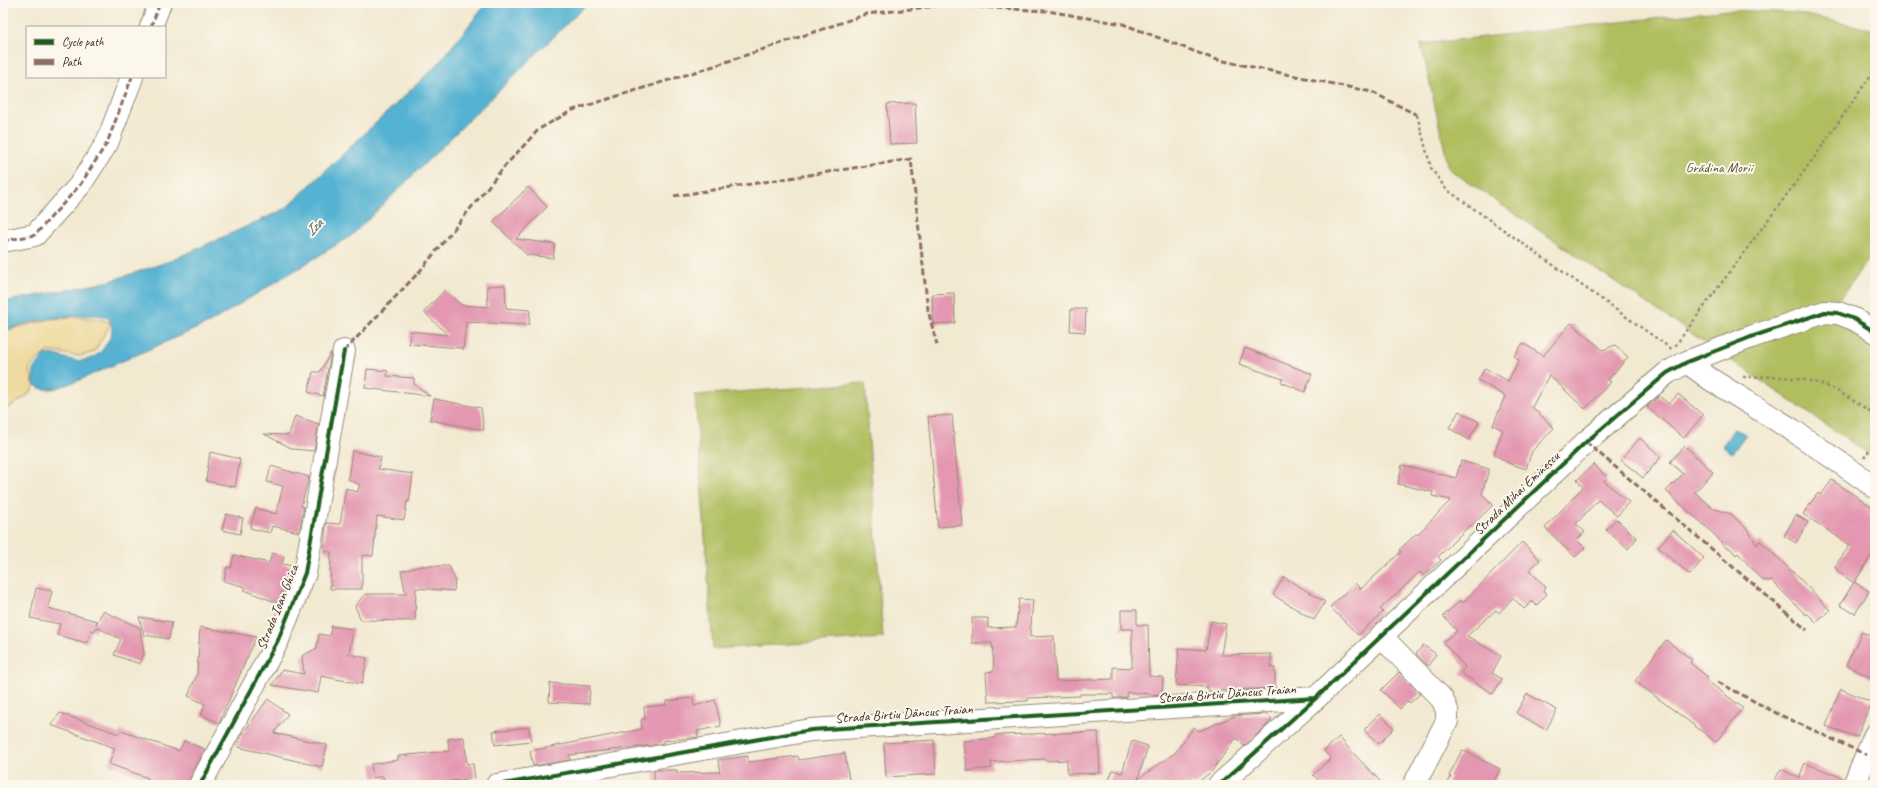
<svg xmlns="http://www.w3.org/2000/svg" width="1878" height="788" font-family="Caveat,sans-serif">
<style>
.green{fill:#b0be60;stroke:#76743f}
.sand{fill:#eeda9e;stroke:#94825e}
.water{fill:#54b2d2;stroke:#486e78}
.building{fill:#e397b0}
.lines{fill:none;stroke-linecap:round;stroke-linejoin:round}
.minor-casing{stroke:#968a78;stroke-width:24}
.path{stroke:#968a78;stroke-width:2.5;stroke-dasharray:3 3;stroke-linecap:butt}
.minor{stroke:#fff;stroke-width:22}
.quiet{stroke:#8d6e63;stroke-width:3;stroke-dasharray:6 3;stroke-linecap:butt}
.cycleway-casing{stroke:#fbf7ec;stroke-width:6}
.cycleway{stroke:#1b5e20;stroke-width:4}
.labels{text-anchor:middle;stroke-width:4;stroke-linejoin:round;paint-order:stroke}
.park-label{font-size:14px;fill:#5e5632;stroke:#fbf7ec}
.street-label{font-size:14px;fill:#3b2a1e;stroke:#fbf7ec}
.water-label{font-size:15px;font-style:italic;fill:#445a5d;stroke:#fbf7ec}
</style>
<rect width="100%" height="100%" fill="#fbf7ec"/>
<filter id="ink" filterUnits="userSpaceOnUse"><feTurbulence type="fractalNoise" baseFrequency=".025" numOctaves="2"/><feDisplacementMap in="SourceGraphic" scale="8" xChannelSelector="R" yChannelSelector="G"/><feConvolveMatrix kernelMatrix="1 2 1 2 8 2 1 2 1" color-interpolation-filters="sRGB"/></filter>
<filter id="wash" filterUnits="userSpaceOnUse"><feTurbulence type="fractalNoise" baseFrequency=".012" numOctaves="4" result="noise"/><feDisplacementMap in="SourceGraphic" scale="16" xChannelSelector="R" yChannelSelector="G"/><feGaussianBlur stdDeviation="0.9" result="paint"/><feColorMatrix in="noise" values="0 0 0 0 0 0 0 0 0 0 0 0 0 0 0 0 0 1.4 0 .05"/><feComposite in="paint" operator="in"/></filter>
<g filter="url(#wash)">
<rect width="100%" height="100%" fill="#f2e9d1"/>
<!-- green -->
<path class="green" d="M1728 10 1796 13 1875 30V249L1837 303 1875 328V458L1449 169 1421 44Z
M865 383 883 638 713 649 695 395Z"/>
<!-- sand -->
<path class="sand" d="M75 317 100 319 111 323 94 352 80 356 48 351 37 360 29 369 35 385 27 396 3 411V331L51 319Z"/>
<!-- water -->
<path class="water" d="M487 3H588L351 236 209 323 77 381C63 385 45 396 33 383L34 370 44 355C51 353 55 355 62 357 81 364 97 361 107 343 113 333 114 328 108 317 90 312 51 318 33 322 23 324 13 328 3 331V302L107 282 170 261 285 209 438 64Z
M1734 429 1746 434 1732 453 1722 446Z"/>
<g id="blocks">
<!-- building -->
<path class="building" d="M915 103 917 143 890 144 887 104Z
M528 187 547 207 516 239 555 244 553 258 527 255 493 222Z
M505 285 506 308 530 310 529 325 466 322 463 350 462 348 409 344 410 331 448 335 424 312 445 290 461 305 488 307 487 286Z
M954 293 955 323 933 324 932 294Z
M1071 309H1086L1085 332 1070 331Z
M1571 323 1603 350 1615 345 1628 357 1608 380 1611 382 1585 409 1549 375 1532 407 1554 428 1532 451 1526 469 1508 463 1494 454 1503 430 1493 425 1505 396 1478 380 1485 368 1508 381 1519 360 1514 356 1523 343 1543 356Z
M1245 348 1312 374 1305 392 1281 382 1283 379 1239 364Z
M331 352 323 396 308 392 313 372H320Z
M367 369 388 371 387 376 414 378V384L430 396 365 388Z
M1678 394 1703 415 1684 438 1647 407 1659 396 1669 404Z
M434 399 481 408 484 430 430 420Z
M1459 411 1479 422 1469 440 1449 428Z
M952 415 962 525 938 527 928 417Z
M295 416 319 424 314 451 293 449 264 434 289 435Z
M1640 438 1661 457 1643 478 1621 460Z
M1685 446 1713 472 1695 492 1712 508 1731 514 1748 530 1757 545 1760 541 1796 575 1830 610 1816 622 1808 614H1805L1772 581 1762 580 1738 553 1736 555 1730 548H1726L1715 535 1666 491 1683 474 1670 462Z
M352 451 381 457 378 469 413 474 409 502 407 501 404 520 377 516 373 556 362 555V589H330L331 552 324 551 326 523 340 524 346 488 357 492 360 485 348 479Z
M210 452 240 459 235 487 206 481Z
M1461 461 1489 469 1482 494 1493 505 1471 526 1470 525 1438 557 1441 560 1424 576 1420 572 1380 609 1383 612 1358 635 1330 607 1355 583 1361 589 1401 552 1399 550 1416 534 1417 535 1451 500 1432 496 1433 492 1398 484 1402 465 1456 478Z
M1594 464 1607 478 1604 481 1629 502 1617 516 1598 500 1576 524 1585 532 1577 540 1585 548 1575 557 1545 528 1583 487 1577 480Z
M271 466 309 477 301 506 304 507 299 532 272 526 270 533 250 528 256 508 276 514 283 486 267 482Z
M1832 480 1875 509V550L1854 583 1838 572 1835 566 1850 545 1803 514 1818 493 1821 495Z
M226 514 243 518 240 534 222 530Z
M1796 515 1808 522 1796 543 1784 536Z
M1616 519 1637 538 1628 549 1606 530Z
M1673 530 1704 558 1690 575 1658 547Z
M1522 542 1540 560 1529 570 1546 587 1543 590 1547 594 1536 606 1532 601 1524 609 1513 598 1499 613 1496 610 1467 636 1501 656 1492 673 1502 679 1493 694 1461 673 1465 667 1443 642 1457 631 1443 616 1461 600 1463 603Z
M272 553 284 556 282 564 292 566 289 579H287L278 603 244 590 246 587 224 581 227 567 231 568 234 555 269 563Z
M422 566H449L455 579 454 591 416 588 415 621 361 620 355 606 365 594H406L401 571Z
M1284 577 1325 602 1314 620 1273 595Z
M1854 582 1869 591 1855 614 1840 605Z
M36 588 52 591 48 608 97 621 96 624 103 611 140 628 144 654 140 664 114 655 121 639 96 627 95 631 91 630 87 643 57 635 60 624 30 618Z
M1019 599 1033 600 1030 637 1054 636 1056 681 1113 679V667L1132 668V629H1121V610H1137V625H1148L1149 676 1163 677 1162 695 1127 692V697L1121 698H1113V694H1080V696L1028 698V701L988 702 986 672 994 671 992 643H972V618H988V628L1016 627Z
M139 617 172 622 169 639 144 635Z
M1211 621 1226 624 1221 655 1271 654V668H1275V688L1208 691V687L1176 685 1179 648 1206 650Z
M331 626 353 629 349 654 367 658 362 684 321 676 318 693 272 685 282 670 304 674 302 656 317 648 319 634 330 636Z
M200 627 256 637 219 723 201 715 205 704 188 696 197 674Z
M1862 632 1875 638V680L1846 665Z
M1666 640 1692 660 1690 663 1708 677 1706 680 1743 708 1716 742 1635 681Z
M1423 645 1436 654 1428 666 1416 654Z
M1399 672 1420 694 1410 703 1408 701 1400 709 1381 690Z
M550 683 590 686 589 704 549 702Z
M1841 689 1871 702 1857 737 1826 726Z
M1527 694 1557 710 1546 730 1516 713Z
M693 698 694 706 715 700 721 726 697 731 698 737 663 741V743L639 747 569 755 570 760 533 766 530 751 642 729 641 720 645 719 644 707 666 705V701Z
M268 699 288 714 274 733 327 745 322 767 238 747 241 736Z
M60 713 119 734 121 731 179 751 184 741 205 749 197 764 196 763 188 785H145L148 778 109 764 115 748 51 725Z
M1267 714 1272 719 1264 728 1244 746 1236 738 1211 772 1194 785H1107L1113 770 1122 773 1132 741 1148 746 1138 779 1175 753 1194 727 1199 731 1235 716Z
M1380 714 1394 728 1379 744 1364 730Z
M529 727 531 741 495 745 493 731Z
M1098 732 1100 773 1067 774V760L1045 761 1044 759 991 762 992 768 967 771 964 741 995 738V735Z
M464 737 467 764H473L475 778 421 785H402V783L384 785 383 776 373 778 371 764 398 760V756L449 751 448 739Z
M1339 737 1352 752 1384 785H1324L1313 775 1331 758 1324 751Z
M934 740 936 774 886 777 884 743Z
M1462 750 1500 769 1492 785H1447L1451 777 1449 776Z
M845 753 849 780 818 784 817 782 792 785H654V770H677V773L720 772 718 760 748 756V762L798 756 799 760Z
M1805 763 1843 778 1842 785H1772L1781 769 1799 778Z"/>
</g>
</g>
<g filter="url(#ink)">
<use href="#blocks" fill-opacity="0" stroke="#968a78" stroke-width="1"/>
<g class="lines">
<defs>
<path id="minor" d="M151 27 160 3
M3 241 35 235 80 185 107 143 132 77
M1687 362 1710 379 1791 429 1875 487
M1381 636 1442 699 1447 710V721L1414 785
M200 785 278 640 305 573 344 351
M497 785 811 730 1316 698
M1219 785 1316 698 1586 442 1667 373 1687 362 1751 337 1825 312 1838 313 1854 319 1875 332
M1854 785 1875 735"/>
</defs>
<!-- minor casing -->
<use href="#minor" class="minor-casing"/>
<!-- path -->
<path class="path" d="M1417 115 1431 168 1446 189 1673 350
M1675 346 1816 155 1875 69
M1743 377C1770 376 1801 376 1826 386 1843 392 1859 405 1875 414
M1864 458 1875 442"/>
<!-- minor -->
<use href="#minor" class="minor"/>
<!-- quiet -->
<path class="quiet" d="M151 27 160 3
M674 196 911 159 928 310 937 345
M3 241 35 235 80 185 107 143 132 77
M344 351 420 271 504 167 539 129 573 110 714 66 867 14 945 5 1047 11 1123 24 1214 59 1372 92 1417 115
M1586 442 1807 630
M1718 682 1778 714 1867 755"/>
<defs>
<path id="cycleway" d="M200 785 278 640 305 573 344 351
M497 785 811 730 1316 698
M1219 785 1316 698 1586 442 1667 373 1687 362 1751 337 1825 312 1838 313 1854 319 1875 332"/>
</defs>
<!-- cycleway casing -->
<use href="#cycleway" class="cycleway-casing"/>
<!-- cycleway -->
<use href="#cycleway" class="cycleway"/>
</g>
</g>
<g class="labels">
<!-- park labels -->
<g class="park-label">
<text x="1719" y="172">Grădina Morii</text>
</g>
<!-- street labels -->
<g class="street-label">
<text transform="translate(1516 493) rotate(-44)" y="5">Strada Mihai Eminescu</text>
<text transform="translate(277 607) rotate(-68)" y="5">Strada Ioan Ghica</text>
<text transform="translate(1227 693) rotate(-4)" y="5">Strada Birtiu Dăncus Traian</text>
<text transform="translate(904 713) rotate(-4)" y="5">Strada Birtiu Dăncus Traian</text>
</g>
<!-- water labels -->
<g class="water-label">
<text transform="translate(314 227) rotate(-44)" y="5">Iza</text>
</g>
</g>
<!-- margin -->
<rect width="1878" height="788" fill="none" stroke="#fbf7ec" stroke-width="16"/>
<!-- legend -->
<rect x="26" y="26" width="140" height="52" fill="#fbf7ec" stroke="#aea59a"/>
<rect x="34" y="39" width="20" height="6" fill="#1b5e20" stroke="#aea59a"/>
<text x="62" y="46" font-size="12" fill="#3b2a1e">Cycle path</text>
<rect x="34" y="59" width="20" height="6" fill="#8d6e63" stroke="#aea59a"/>
<text x="62" y="66" font-size="12" fill="#3b2a1e">Path</text>
</svg>
